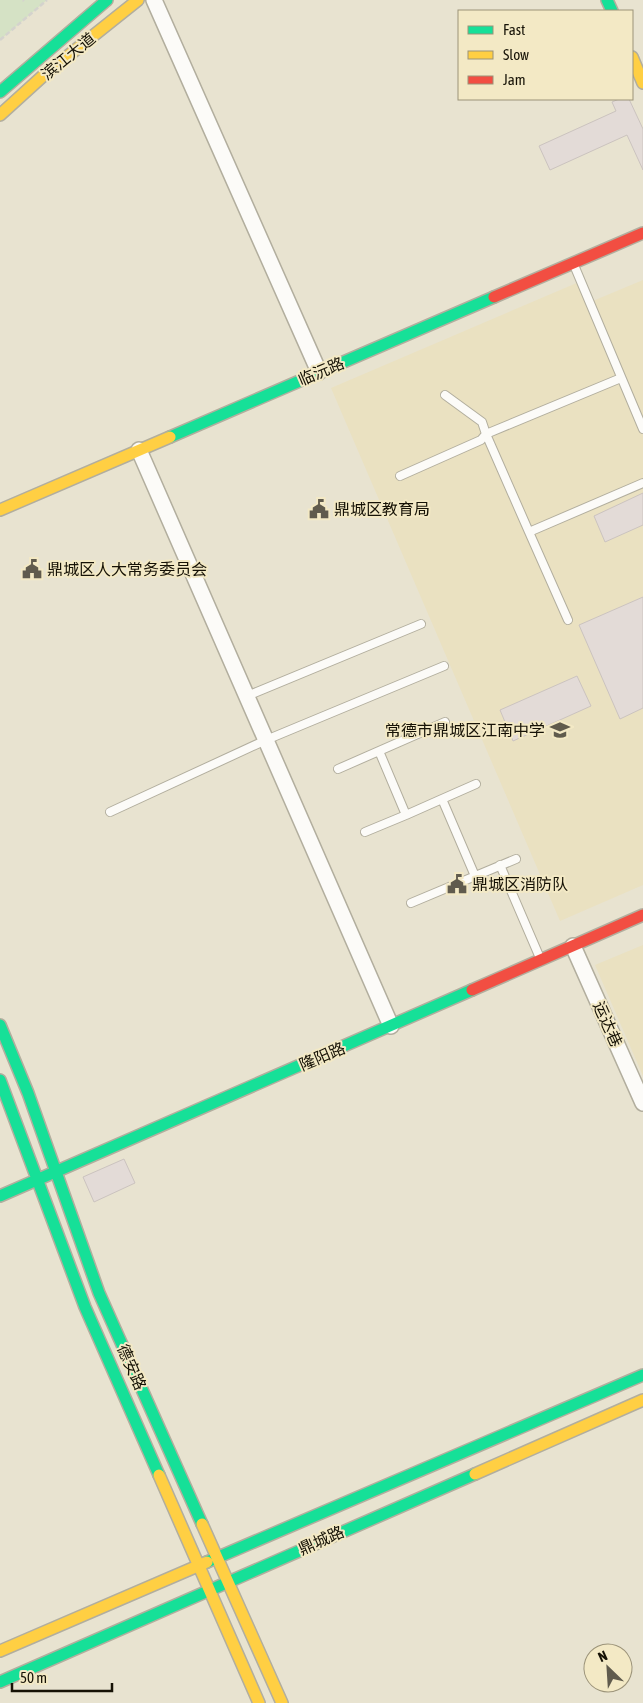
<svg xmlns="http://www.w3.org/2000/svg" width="643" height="1703" font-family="'Asap Condensed','Noto Sans SC',sans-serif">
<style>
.built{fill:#eae1c1}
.green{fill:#d5e2c5}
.building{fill:#e3dbd7;stroke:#cbc3bf}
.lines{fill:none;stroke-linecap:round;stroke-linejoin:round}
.lane-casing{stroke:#b2ae9e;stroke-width:10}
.street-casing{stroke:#b2ae9e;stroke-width:18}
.fast-casing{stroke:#b2ae9e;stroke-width:14}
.slow-casing{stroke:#b2ae9e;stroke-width:14}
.jam-casing{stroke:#b2ae9e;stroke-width:14}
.path{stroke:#d4d3cd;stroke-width:2.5;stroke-dasharray:5 2.5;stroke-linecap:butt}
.lane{stroke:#fcfbf8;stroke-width:8}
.street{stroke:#fcfbf8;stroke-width:15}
.fast{stroke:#16e098;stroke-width:11}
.slow{stroke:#ffcf43;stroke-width:11}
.jam{stroke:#f24e42;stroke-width:11}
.labels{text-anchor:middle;stroke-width:4;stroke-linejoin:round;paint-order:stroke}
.street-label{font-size:16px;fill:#161206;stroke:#f3e9c5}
.poi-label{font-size:16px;fill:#161206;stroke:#f3e9c5;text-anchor:start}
</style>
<rect width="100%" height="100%" fill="#e8e3d0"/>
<!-- built -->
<path class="built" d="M643 280V885L560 921 331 388 579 282 588 303Z
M643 945V1076L595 965Z"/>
<!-- green -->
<path class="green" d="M0 0H47L0 40Z"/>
<!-- building -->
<path class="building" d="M619 99H629L643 129V170L627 135 550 170 539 146 616 111 612 102Z
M643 493V525L605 542 594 516Z
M643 597V708L620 719 579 625Z
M577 676 591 706 513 741 500 710Z
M124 1159 135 1183 94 1202 83 1177Z"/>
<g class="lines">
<defs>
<path id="lane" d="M574 265 643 429
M621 378 486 434 529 532 643 483
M400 476 481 440 486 434 482 422 445 395
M529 532 568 620
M247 696 421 624
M379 751 406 815 442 799 475 876
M338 769 445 722
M442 799 476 784
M110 812 266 740 444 666
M365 832 406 815
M500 865 540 958
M411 903 516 859"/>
<path id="street" d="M154 0 319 372
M139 450 391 1026
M573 946 643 1103"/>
<path id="fast" d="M607 0 612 11
M0 92 107 0
M170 437 494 297
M0 1025 28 1093 99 1293 202 1524
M0 1080 85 1307 159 1475
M0 1196 472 990
M207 1562 643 1375
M0 1682 475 1474"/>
<path id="slow" d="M632 57 643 83
M0 115 44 75 138 0
M0 510 170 437
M475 1474 643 1400
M159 1475 259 1703
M202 1524 282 1703
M0 1651 207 1562"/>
<path id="jam" d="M494 297 643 233
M472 990 643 915"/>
</defs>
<!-- lane casing -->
<use href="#lane" class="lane-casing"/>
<!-- street casing -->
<use href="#street" class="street-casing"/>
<!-- fast casing -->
<use href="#fast" class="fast-casing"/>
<!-- slow casing -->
<use href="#slow" class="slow-casing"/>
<!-- jam casing -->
<use href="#jam" class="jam-casing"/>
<!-- path -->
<path class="path" d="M23 0 24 1
M0 40 47 0"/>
<!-- lane -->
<use href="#lane" class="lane"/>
<!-- street -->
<use href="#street" class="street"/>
<!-- fast -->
<use href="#fast" class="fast"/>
<!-- slow -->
<use href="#slow" class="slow"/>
<!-- jam -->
<use href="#jam" class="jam"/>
</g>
<!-- icons -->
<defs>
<symbol id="civic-bare" viewBox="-9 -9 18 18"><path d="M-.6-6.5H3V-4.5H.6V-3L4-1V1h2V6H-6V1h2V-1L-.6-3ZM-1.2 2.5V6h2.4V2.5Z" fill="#605b4d" stroke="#f3e9c5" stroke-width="2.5" paint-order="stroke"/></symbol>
<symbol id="school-bare" viewBox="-9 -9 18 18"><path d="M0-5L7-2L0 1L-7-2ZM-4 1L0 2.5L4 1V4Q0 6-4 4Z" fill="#605b4d" stroke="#f3e9c5" stroke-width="2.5" paint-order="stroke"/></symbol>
</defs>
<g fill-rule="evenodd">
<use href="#civic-bare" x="305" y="495" width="28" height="28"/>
<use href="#civic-bare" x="18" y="555" width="28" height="28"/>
<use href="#school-bare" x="546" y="716" width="28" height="28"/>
<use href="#civic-bare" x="443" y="870" width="28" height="28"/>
</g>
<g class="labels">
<!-- street labels -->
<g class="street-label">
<text transform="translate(68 56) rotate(-39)" y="6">滨江大道</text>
<text transform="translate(321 371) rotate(-23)" y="6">临沅路</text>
<text transform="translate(608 1024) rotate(66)" y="6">运达巷</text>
<text transform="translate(322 1056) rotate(-23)" y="6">隆阳路</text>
<text transform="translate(132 1367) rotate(66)" y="6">德安路</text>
<text transform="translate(321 1540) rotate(-24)" y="6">鼎城路</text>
</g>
<!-- poi labels -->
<g class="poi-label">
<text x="334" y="515">鼎城区教育局</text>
<text x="47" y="575">鼎城区人大常务委员会</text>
<text x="545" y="736" text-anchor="end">常德市鼎城区江南中学</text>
<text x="472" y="890">鼎城区消防队</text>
</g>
</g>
<!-- legend -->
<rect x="458" y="10" width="175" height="90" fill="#f3e9c5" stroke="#9b9379"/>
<rect x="468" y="26" width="25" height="8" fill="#16e098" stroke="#9b9379"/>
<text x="503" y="35" font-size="15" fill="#161206">Fast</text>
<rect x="468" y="51" width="25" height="8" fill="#ffcf43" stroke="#9b9379"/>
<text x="503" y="60" font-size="15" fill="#161206">Slow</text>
<rect x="468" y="76" width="25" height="8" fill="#f24e42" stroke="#9b9379"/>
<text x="503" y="85" font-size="15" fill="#161206">Jam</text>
<!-- north arrow -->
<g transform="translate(608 1668) rotate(335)"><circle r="24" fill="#f3e9c5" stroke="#9b9379"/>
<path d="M0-4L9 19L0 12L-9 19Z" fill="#605b4d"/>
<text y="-8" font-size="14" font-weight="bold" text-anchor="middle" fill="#161206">N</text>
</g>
<!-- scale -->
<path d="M12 1683v8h100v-8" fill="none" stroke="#161206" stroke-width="2.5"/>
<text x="20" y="1683" font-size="15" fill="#161206" stroke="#f3e9c5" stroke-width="4" paint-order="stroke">50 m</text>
</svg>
